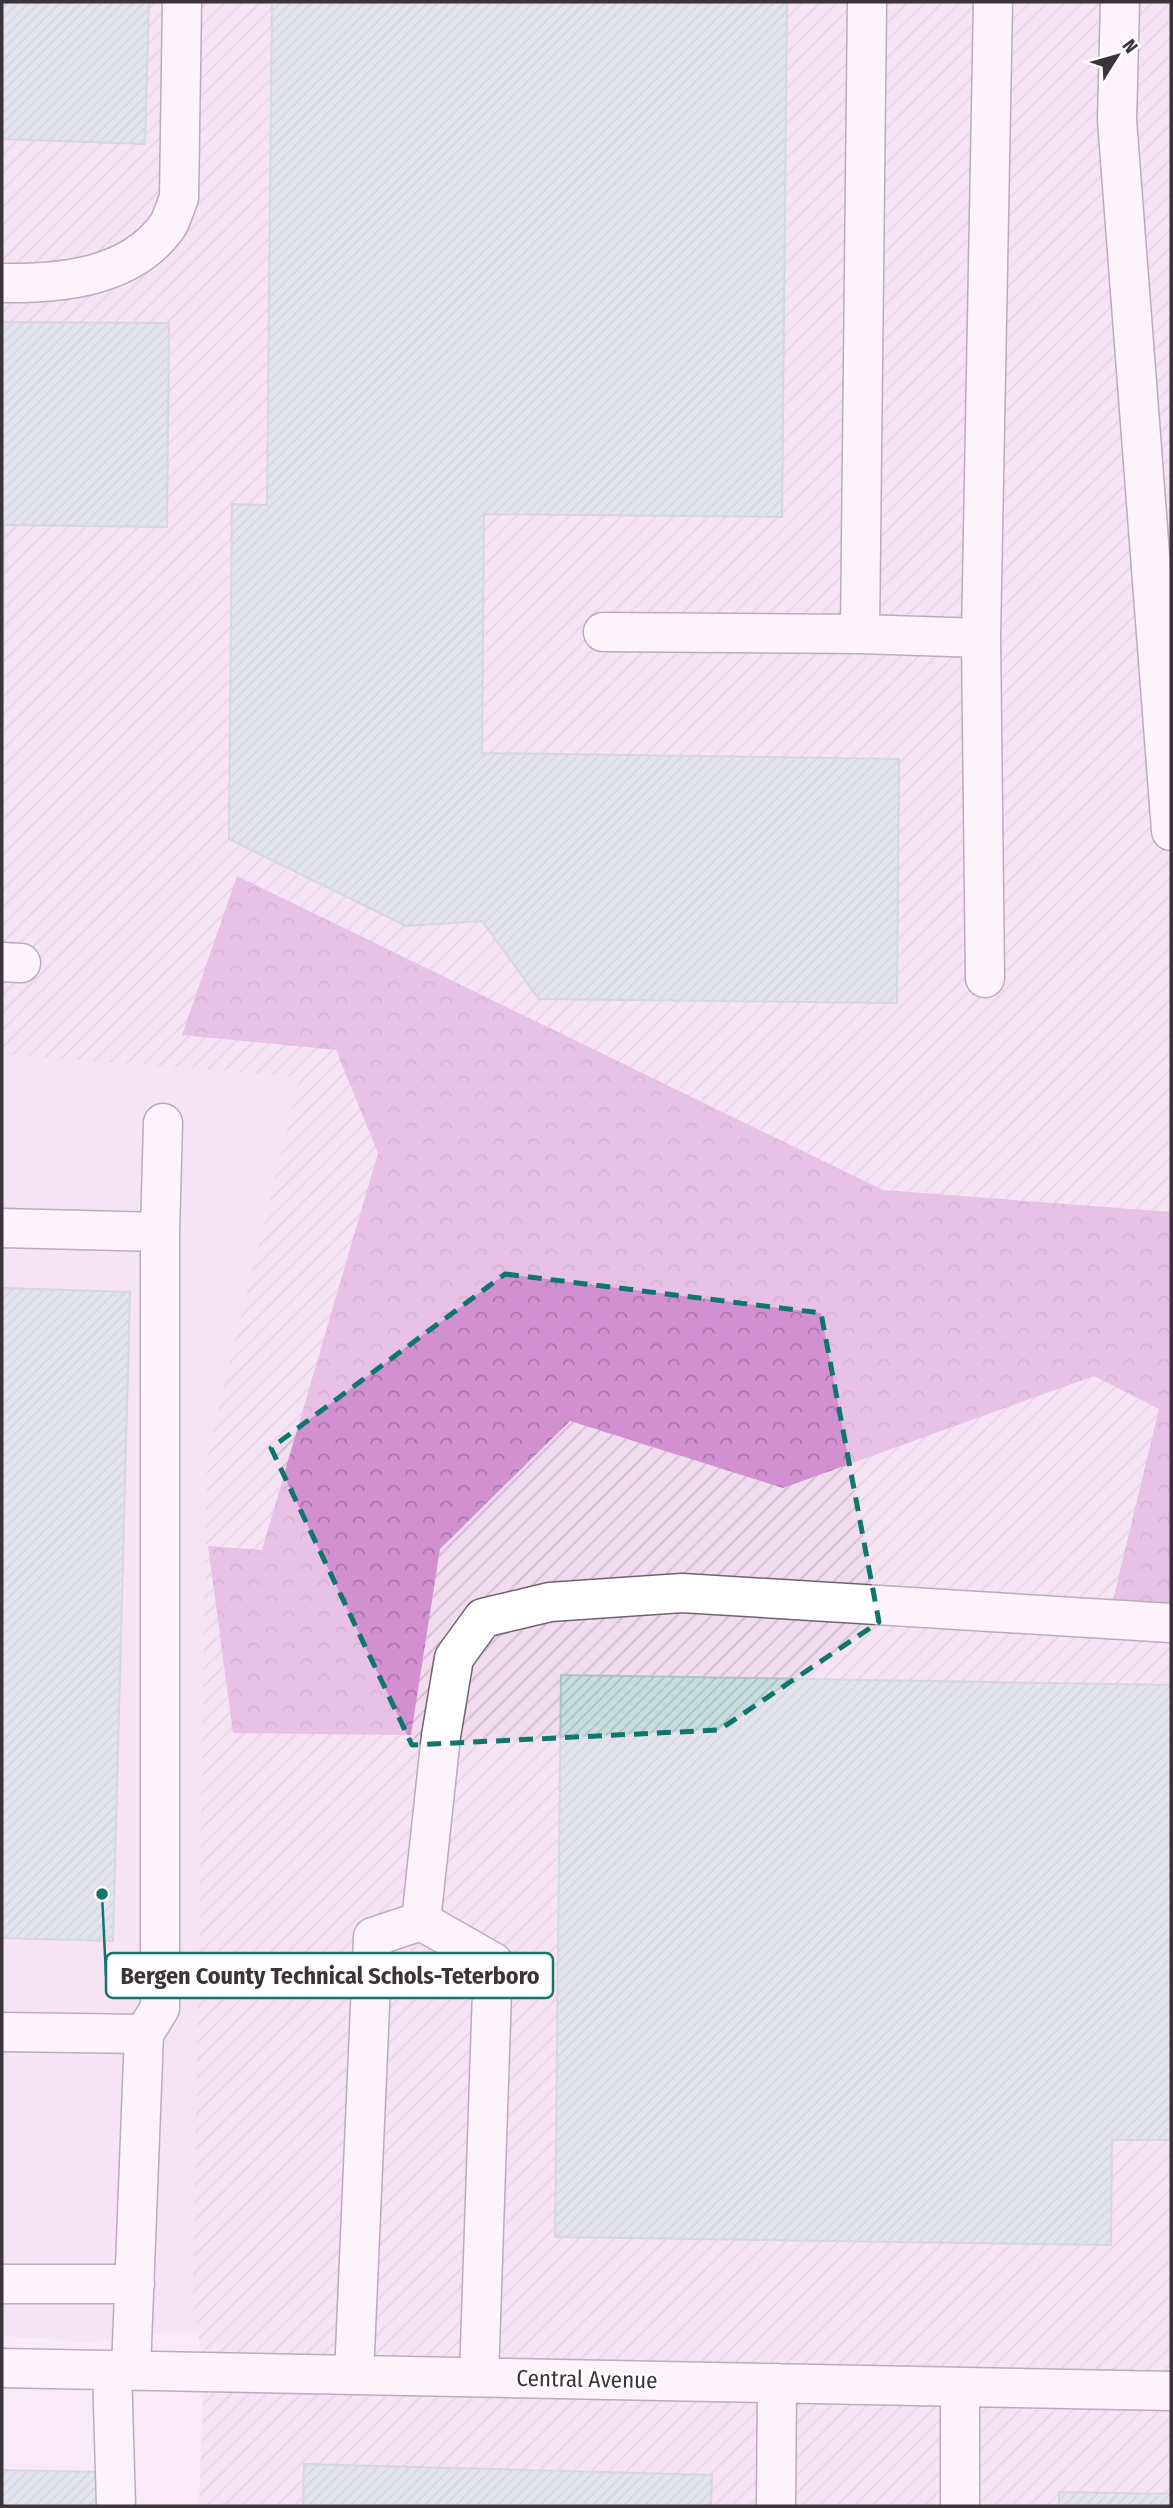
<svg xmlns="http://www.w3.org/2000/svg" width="1173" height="2508" font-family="'Fira Sans Condensed',sans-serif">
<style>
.built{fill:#f1dbef}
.industrial{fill:url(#industrial-furrows)}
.forest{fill:url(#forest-crowns)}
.building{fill:url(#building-hatch);stroke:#acc2c5;stroke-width:2}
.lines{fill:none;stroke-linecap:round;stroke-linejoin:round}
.minor-casing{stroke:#70636f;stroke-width:41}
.minor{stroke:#fff;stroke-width:38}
.marked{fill:none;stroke:#0f766e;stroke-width:5;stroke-dasharray:14 9;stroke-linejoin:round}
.labels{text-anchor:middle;stroke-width:5;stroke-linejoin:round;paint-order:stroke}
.street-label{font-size:23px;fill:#3b353a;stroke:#fff}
.leader{fill:none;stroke:#0f766e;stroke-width:2.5}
.callout-dot{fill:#0f766e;stroke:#fff;stroke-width:2.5}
.callout{fill:#fff;stroke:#0f766e;stroke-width:2.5}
.callout-label{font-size:24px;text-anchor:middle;font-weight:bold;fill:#3b353a}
</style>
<defs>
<pattern id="industrial-furrows" width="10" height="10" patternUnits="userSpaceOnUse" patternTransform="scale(1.75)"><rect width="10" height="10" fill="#f1dbef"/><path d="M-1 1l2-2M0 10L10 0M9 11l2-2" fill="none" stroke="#d0bdce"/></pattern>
<pattern id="forest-crowns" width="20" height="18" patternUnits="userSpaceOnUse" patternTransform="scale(1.75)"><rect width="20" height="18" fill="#d390d1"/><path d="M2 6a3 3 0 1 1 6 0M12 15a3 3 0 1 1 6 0" fill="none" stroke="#ac76ab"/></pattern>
<pattern id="building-hatch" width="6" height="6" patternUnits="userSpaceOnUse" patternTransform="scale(1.75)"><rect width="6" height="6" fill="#c7dee0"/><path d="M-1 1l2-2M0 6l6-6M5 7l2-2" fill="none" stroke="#acbfc1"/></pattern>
</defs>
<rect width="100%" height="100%" fill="#faeaf8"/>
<!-- built -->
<path class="built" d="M2 1049 300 1076 207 1455 198 2332 161 2333 90 2342 2 2336Z"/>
<!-- industrial -->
<path class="industrial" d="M2 2H1171V2506H199L204 2371 193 2299 207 1455 300 1077 2 1054Z"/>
<!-- forest -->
<path class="forest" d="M237 876 883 1190 1171 1212V1637L1107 1625 1159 1409 1094 1376 783 1488 570 1421 440 1549 411 1735 233 1733 208 1546 262 1550 378 1153 336 1050 182 1035Z"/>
<!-- building -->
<path class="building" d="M2 2H149L145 144 2 139Z
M272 2H787L782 517 484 514 482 753 899 759 897 1003 539 999 482 921 406 926 229 839 232 504 267 505Z
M2 322 169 323 167 527 4 525 2 864Z
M2 1288 130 1292 113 1941 2 1938Z
M561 1675 1171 1685V2140H1112L1111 2245 555 2237Z
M304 2464 712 2475 711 2506H303Z
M2 2470 99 2472 98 2506H2Z
M1059 2492 1171 2494V2506H1059Z"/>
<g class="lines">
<defs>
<path id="minor" d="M1120 2 1117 120 1171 831
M2 283C59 284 129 278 166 228 172 220 175 207 179 198L182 2
M603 632 860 634 981 638
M860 634 867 2
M2 962 21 963
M985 978 981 638 993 2
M2 1228 160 1232
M421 1921 441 1736 454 1658 483 1618 550 1602 682 1593 1171 1623
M2 2032 144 2034
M2 2284H135
M2 2368 1171 2391
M112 2370 116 2506
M131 2370 144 2034 160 2008V1232L163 1123
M354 2375 373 1937 421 1921 493 1962 479 2377
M960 2387V2506
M776 2506 777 2383"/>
</defs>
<!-- minor casing -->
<use href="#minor" class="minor-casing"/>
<!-- minor -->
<use href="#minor" class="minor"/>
</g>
<!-- marked area -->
<path d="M0 0H1173V2508H0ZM505 1274 821 1313 879 1622 719 1730 412 1745 271 1448Z" fill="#faeaf8" fill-opacity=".55" fill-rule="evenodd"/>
<path class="marked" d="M505 1274 821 1313 879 1622 719 1730 412 1745 271 1448Z"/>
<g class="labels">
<!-- street labels -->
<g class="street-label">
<text transform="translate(587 2379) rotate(1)" y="8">Central Avenue</text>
</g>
</g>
<!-- callouts -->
<path class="leader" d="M102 1894L106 1976"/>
<circle class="callout-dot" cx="102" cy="1894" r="7"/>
<rect class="callout" x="106" y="1953" width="447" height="45" rx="7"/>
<g class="callout-label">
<text x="330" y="1984">Bergen County Technical Schols-Teterboro</text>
</g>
<!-- border -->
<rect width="1173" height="2508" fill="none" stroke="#3b353a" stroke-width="7"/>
<!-- north arrow -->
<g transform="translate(1117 56) rotate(53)" stroke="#ffffff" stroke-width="5" paint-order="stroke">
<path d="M0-5L12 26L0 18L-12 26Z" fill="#3b353a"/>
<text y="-10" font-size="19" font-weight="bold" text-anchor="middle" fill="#3b353a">N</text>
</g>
</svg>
